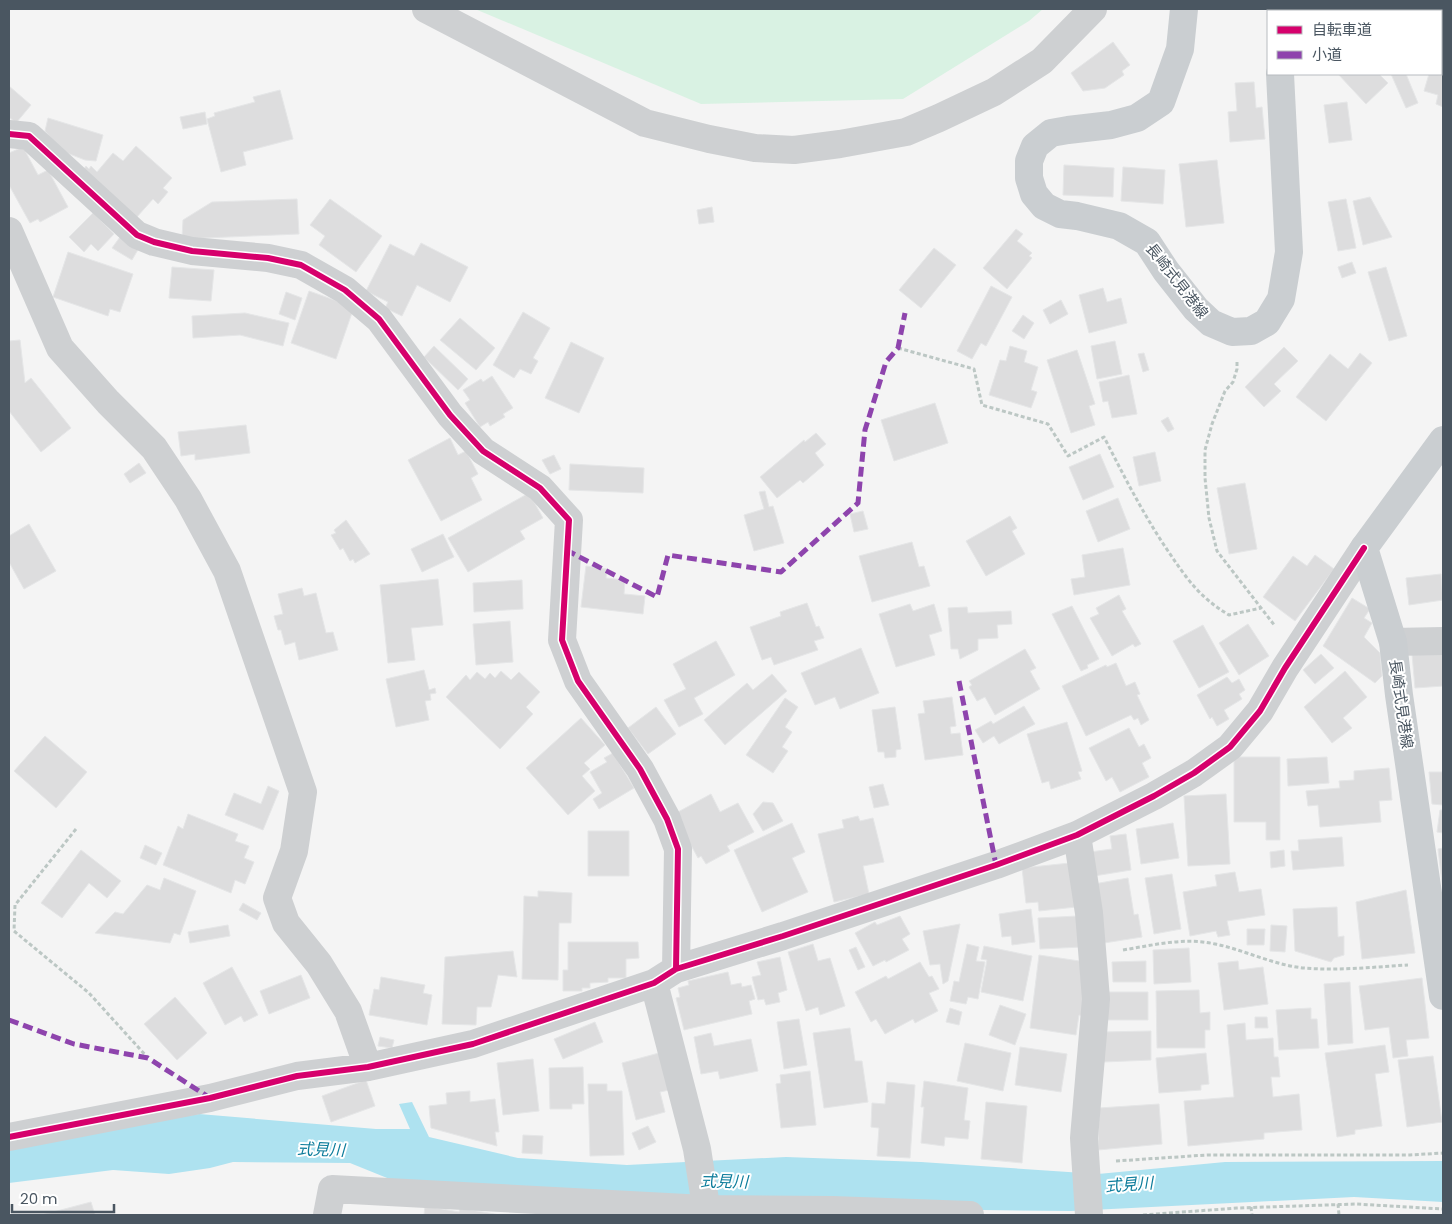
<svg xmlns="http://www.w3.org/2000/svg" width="1452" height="1224" font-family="Poppins,'Noto Sans JP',sans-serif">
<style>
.green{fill:#d9f2e3}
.water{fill:#aee2f0}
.building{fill:#ddddde;stroke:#e5e6e7}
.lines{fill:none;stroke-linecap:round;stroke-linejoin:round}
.path{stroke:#bcc7c4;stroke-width:3;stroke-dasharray:4 2.5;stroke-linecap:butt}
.minor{stroke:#ced0d2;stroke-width:28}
.major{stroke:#caced1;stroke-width:28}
.quiet{stroke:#8e44ad;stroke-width:5;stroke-dasharray:10 5;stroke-linecap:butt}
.cycleway-casing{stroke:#fff;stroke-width:9}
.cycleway{stroke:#d6006c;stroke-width:6}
.labels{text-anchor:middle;stroke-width:4;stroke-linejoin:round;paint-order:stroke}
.street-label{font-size:15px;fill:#4a5661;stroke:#fff}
.water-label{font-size:16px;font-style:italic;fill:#0c7c9b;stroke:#fff}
</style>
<rect width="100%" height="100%" fill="#f4f4f4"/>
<!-- green -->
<path class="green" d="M475 9H1043L1029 21 903 99 701 104Z"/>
<!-- water -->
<path class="water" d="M412 1102 429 1137 518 1158 627 1165 786 1157 921 1162 1098 1174 1225 1162 1443 1161V1202L1354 1197 1071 1211 983 1210 835 1201 397 1182 350 1163 233 1162 210 1168 169 1174 113 1170 9 1183V1145L199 1114 376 1129H410L399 1104Z"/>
<!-- building -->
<path class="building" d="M1328 9H1382L1383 11H1329Z
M1441 25 1443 26V59L1441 58Z
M1113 42 1130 65 1122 71 1124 75 1105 88 1083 91 1071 73Z
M1338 74H1379L1388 83 1366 104Z
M1391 74H1406L1418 103 1406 108Z
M1429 74 1443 75V107L1436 104 1438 95 1424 91Z
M1254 82 1256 108 1262 107 1265 139 1230 142 1228 112 1237 111 1235 83Z
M9 86 31 105 16 123 9 117Z
M280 90 293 139 243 152 246 165 221 172 207 119 215 116 214 113 255 102 253 97Z
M1347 102 1352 140 1329 143 1324 105Z
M205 112 207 124 183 129 180 117Z
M48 118 103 135 96 161 85 160 62 151 45 131Z
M136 146 172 178 163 188 168 192 158 204 153 199 136 218 84 169 86 166 89 169 91 166 97 172 113 153 123 161Z
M23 147 38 175 48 170 68 207 40 222 38 219 30 223 9 185V153Z
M1217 160 1224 223 1186 227 1179 164Z
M1064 165 1114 168 1113 197 1063 195Z
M1123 167 1165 170 1163 204 1121 201Z
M1370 197 1392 237 1363 245 1353 201Z
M297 199 299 234 182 239 183 220 212 202Z
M330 199 382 236 356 272 319 245 325 236 310 225Z
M1346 199 1356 248 1338 251 1328 202Z
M712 207 714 222 699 224 697 210Z
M93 213 114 234 98 251 91 244 84 252 69 237Z
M1016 229 1023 234 1017 241 1032 253 1029 256 1032 258 1007 289 983 268Z
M120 237 139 248 132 260 112 248Z
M421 243 468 267 450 302 417 285 402 316 385 308 388 302 366 291 390 244 414 256Z
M934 248 956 265 921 308 899 290Z
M68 252 133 274 120 312 110 309 108 316 53 297Z
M1352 262 1356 273 1342 278 1338 267Z
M172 267 214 270 211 301 169 298Z
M1386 267 1407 336 1389 341 1368 272Z
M991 286 1012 297 986 346 981 343 972 359 957 351Z
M1103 288 1107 302 1121 298 1127 323 1089 333 1079 295Z
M309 291 354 307 336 359 291 343Z
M286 292 302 298 295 320 279 314Z
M1061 300 1068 314 1050 324 1043 310Z
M523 312 550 328 533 358 538 361 531 374 520 369 514 378 493 365Z
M245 313 289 323 283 346 240 335 193 338 192 316Z
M1023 315 1034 323 1024 339 1012 331Z
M460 318 495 348 476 370 440 340Z
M20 340 25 383 31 378 71 428 41 452 9 411V341Z
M1115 341 1122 374 1097 379 1091 346Z
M571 342 604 358 579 413 545 398Z
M434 346 468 379 458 390 424 357Z
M1010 346 1027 351 1024 362 1038 367 1031 390 1037 392 1031 408 989 395 1000 360 1006 361Z
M1284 347 1298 361 1274 384 1281 391 1264 407 1245 387Z
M1077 350 1095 404 1089 406 1095 425 1071 433 1047 360Z
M1144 353 1149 370 1143 372 1138 354Z
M1360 353 1372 363 1326 421 1296 397 1330 354 1348 369Z
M1129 375 1137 414 1112 418 1108 401 1103 402 1099 382Z
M492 376 513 408 503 414 505 417 490 426 488 422 480 427 465 403 470 400 463 390 481 379 483 382Z
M935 403 948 443 894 461 881 420Z
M1168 417 1174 429 1168 432 1161 421Z
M246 425 250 453 195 460V454L181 456 178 432Z
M816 433 826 444 815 453 824 465 803 483 800 480 777 498 760 477 804 440 805 442Z
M450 438 458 455 466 451 478 474 471 478 482 500 441 521 408 460Z
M1155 452 1161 481 1139 486 1133 457Z
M1100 454 1114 487 1083 500 1069 467Z
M554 455 561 469 550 474 542 460Z
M139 463 146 473 130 483 124 474Z
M570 464 644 468 643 493 569 490Z
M1245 483 1257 549 1229 554 1217 488Z
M765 491 769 507 773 506 784 543 754 551 744 515 764 509 759 492Z
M529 493 543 518 520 531 525 539 468 572 448 538Z
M1118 498 1130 529 1098 542 1086 511Z
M863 511 868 529 854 532 850 514Z
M1010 516 1017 528 1012 531 1025 554 986 576 966 541Z
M346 520 370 554 355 563 353 559 350 561 343 548 340 550 331 535 336 533 334 530Z
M29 524 56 571 24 589 9 562V536Z
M443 534 454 557 422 572 411 549Z
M912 542 919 567 924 566 930 586 872 602 859 556Z
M1123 548 1130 585 1074 595 1071 579 1085 577 1082 555Z
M1315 555 1334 569 1295 621 1263 597 1293 556 1307 566Z
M586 566 607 569 606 578 625 580 624 594 645 596 643 614 581 607Z
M1441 574 1443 600 1409 605 1406 578Z
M438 579 443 625 411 628 415 660 388 663 380 585Z
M522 580 523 609 474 612 473 583Z
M302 588 304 596 316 593 326 633 333 632 338 650 299 660 295 642 285 645 281 630H278L274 616 283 614 278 594Z
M1119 595 1126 609 1122 611 1141 644 1135 647 1133 644 1112 656 1090 618 1099 614 1096 608Z
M1352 598 1370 609 1364 618 1372 623 1364 637 1380 653 1382 676 1375 683 1323 646Z
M807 603 816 627 819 626 824 638 814 641 818 650 774 665 771 657 762 660 750 627 781 616 780 612Z
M910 604 913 611 934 604 942 631 929 635 935 655 896 667 879 614Z
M1072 606 1099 659 1087 665 1088 668 1081 671 1052 614Z
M967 607 968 613 1011 611 1012 624 997 625 998 638 978 639V650L960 659 958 649H951L948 608Z
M510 621 513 662 476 665 473 624Z
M1248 624 1269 656 1239 675 1219 643Z
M1203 625 1229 672 1199 688 1173 641Z
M716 641 735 675 694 698 703 714 679 727 664 700 686 689 673 664Z
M861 648 879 693 840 709 835 697 815 705 801 673Z
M1025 649 1036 668 1030 671 1040 689 995 715 985 697 977 701 969 687 972 685 969 681Z
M1443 652V686L1415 688 1412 654Z
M1321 654 1334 668 1315 684 1303 670Z
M1116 663 1126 686 1135 682 1140 694 1137 695 1149 720 1141 725 1138 718 1134 720 1131 715 1086 736 1062 686 1106 665 1107 667Z
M424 670 429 690 435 688 436 693 430 694 431 700 425 701 429 720 396 727 386 679Z
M501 671 511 680 519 672 540 692 526 707 533 714 500 749 446 697 466 675 470 680 477 672 485 679 490 673 495 678Z
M1345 671 1367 697 1343 718 1352 728 1332 743 1304 707Z
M772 674 787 691 725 745 704 720 747 683 753 690Z
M1227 677 1232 683 1239 679 1245 690 1239 694 1242 699 1224 710 1229 719 1217 726 1212 717 1210 719 1197 695Z
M952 697 956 726 950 727 951 734 960 733 963 755 925 760 918 714 925 713 923 701Z
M785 698 798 707 785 727 792 732 782 747 788 751 773 773 746 755Z
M1024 706 1035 724 999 744 994 736 983 743 975 730 991 721 993 724Z
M656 707 676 734 648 754 628 728Z
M895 707 901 749 896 750V757L885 758 884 752H878L872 710Z
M581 718 605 745 584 763 590 769 582 776 595 791 568 815 526 768Z
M1067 722 1082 771 1078 772 1081 779 1051 789 1049 781 1042 783 1027 734Z
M1129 728 1139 747 1144 744 1151 758 1142 763 1149 777 1120 792 1112 777 1106 781 1089 748Z
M45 736 87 772 56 808 14 771Z
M613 753 634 788 599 809 593 799 602 793 590 772 607 762 604 758Z
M1234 757H1280V840H1266V822H1234Z
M1327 757 1329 783 1288 786 1287 759Z
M1389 768 1392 800 1379 801 1381 822 1320 827 1318 805 1308 806 1306 791 1340 788 1339 781 1354 780V771Z
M1429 772H1443V805L1432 804Z
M883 784 889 805 874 808 869 787Z
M268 786 279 791 263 830 225 815 234 793 261 804Z
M711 794 720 812 738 803 754 832 727 846 730 851 706 864 701 856 698 858 679 823 682 821 678 812Z
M1226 794 1230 864 1188 866 1184 796Z
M763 802 773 803 783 821 763 831 753 814Z
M1440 810H1443V833L1437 832Z
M188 814 238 834 235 841 249 846 244 858 254 862 245 884 235 880 231 893 163 865 178 826 183 829Z
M858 816 860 821 873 818 884 862 863 866 869 894 834 902 818 834 844 828 842 820Z
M792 823 805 852 792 858 808 892 762 912 734 850Z
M1173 823 1179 858 1141 864 1136 829Z
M588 831H629V876H588Z
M1126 834 1131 870 1094 876 1090 852 1112 849 1110 836Z
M1342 837 1344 866 1293 870 1291 851H1299L1298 840Z
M145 845 162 853 156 865 140 858Z
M1443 848V891L1438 849Z
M81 850 121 881 107 898 89 883 62 918 41 903Z
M1284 850 1285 866 1271 868 1270 852Z
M1070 863 1076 907 1039 911 1038 902 1026 903 1022 868Z
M1235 872 1239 892 1261 889 1265 915 1227 921 1230 935 1218 937 1216 931 1190 936 1183 892 1217 886 1215 875Z
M1172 874 1181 929 1154 934 1145 878Z
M164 878 196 891 180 935 174 933 170 943 95 933 115 912 123 914 147 885 160 890Z
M1128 878 1134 915 1138 914 1142 937 1104 943 1094 884Z
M1406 890 1415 953 1362 959 1356 902Z
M538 891 572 893 571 923H559L558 980 522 979 524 896 538 897Z
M243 903 261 913 257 920 239 910Z
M1337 907 1338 937 1344 936V955L1334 958 1331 962 1295 951 1293 909Z
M1031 909 1035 942 1012 945 1011 936 1002 937 999 914Z
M900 916 910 934 902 939 909 950 886 962 885 960 873 966 855 933 875 922 877 925Z
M1078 916 1081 947 1040 949 1038 918Z
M960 924 948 981 943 984 940 964 930 965 923 931Z
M228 925 230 936 190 943 188 932Z
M1271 925 1287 926 1285 952 1270 951Z
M1247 929H1265L1264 945H1247Z
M568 942H638L639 958 626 959V978H608V982L590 983V988H582V991H563V970H568Z
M813 944 818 961 830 958 845 1006 820 1015 818 1007 806 1011 788 952Z
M967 944 979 947 976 961 985 962 978 999 968 997 966 1004 950 1001 954 981 959 982Z
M984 946 1032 956 1023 1001 981 992 987 960 981 959Z
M856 947 865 967 858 970 849 950Z
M1189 948 1191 982 1154 984 1153 950Z
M513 951 517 977 498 975 491 1007H477L476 1025 442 1024 445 957Z
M1039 955 1086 962V1016L1079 1015 1076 1035 1030 1028Z
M780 957 787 990 778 993 780 1002 766 1005 764 999 758 1000 752 977 761 975 757 962Z
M1146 961V982H1113L1112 962Z
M1238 961 1239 970 1263 967 1268 1004 1224 1010 1218 963Z
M920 962 929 977 932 976 939 989 929 993 938 1011 915 1023 913 1019 885 1034 876 1019 871 1022 855 992 886 976 888 979Z
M232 967 258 1015 244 1022 241 1016 225 1025 203 983Z
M728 972 731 985 741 983 742 987 751 985 755 999 749 1001 752 1014 684 1030 676 998 680 997 678 988 689 985 688 981Z
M301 975 310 998 269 1014 260 991Z
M381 977 425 985 423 993 432 995 427 1025 369 1015 374 989 379 990Z
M1422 978 1429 1038 1406 1040 1408 1056 1393 1058 1389 1027 1365 1030 1359 986Z
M1350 982 1353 1043 1328 1045 1324 984Z
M1199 990 1200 1013 1210 1012V1030H1205V1048H1157L1156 991Z
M1106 992H1148V1020H1106Z
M175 997 207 1033 177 1060 144 1024Z
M1000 1005 1026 1014 1015 1045 989 1035Z
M950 1008 962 1012 959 1025 946 1022Z
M1311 1008V1019H1317L1319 1048 1279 1050 1276 1010Z
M1255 1017H1267L1268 1028H1255Z
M799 1019 807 1065 784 1069 777 1022Z
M595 1022 603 1042 563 1059 554 1039Z
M1245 1023 1246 1040 1273 1038 1274 1057H1278L1280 1077H1271L1273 1097 1299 1094 1302 1130 1264 1133V1139L1188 1146 1184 1101 1234 1097 1227 1025Z
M850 1028 855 1061H862L868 1102 824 1108 813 1033Z
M1151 1031V1060L1103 1062V1032Z
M711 1033 714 1046 751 1039 758 1071 720 1079 718 1071 701 1074 694 1037Z
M380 1037 394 1040 392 1048 378 1046Z
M965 1043 1011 1053 1003 1091 957 1081Z
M1385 1045 1389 1072 1375 1074 1382 1126 1355 1130V1134L1337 1137 1325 1053Z
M1020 1047 1067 1054 1061 1092 1015 1085Z
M659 1053 669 1090 660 1092 665 1112 636 1120 622 1063Z
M1206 1053 1209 1084 1201 1085V1090L1159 1093 1156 1058Z
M1433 1056 1442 1122 1407 1127 1398 1060Z
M533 1059 539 1111 503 1115 497 1063Z
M583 1067 584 1104H572V1109H550L549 1068Z
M810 1071 816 1125 781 1128 776 1084 781 1083 780 1075Z
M366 1080 375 1106 331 1122 322 1096Z
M924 1081 968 1088 964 1120 970 1121 968 1139 945 1137 944 1146 921 1143 924 1107H921Z
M887 1082 915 1085 910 1158 877 1156 879 1128 871 1127 872 1103 885 1104Z
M588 1084H607V1091H622L624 1155 590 1156Z
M470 1091V1102L495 1099 499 1132H495L497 1146 431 1128 429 1106 447 1104 446 1093Z
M986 1102 1027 1106 1022 1163 981 1159Z
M1159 1104 1162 1144 1098 1150 1099 1108Z
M648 1126 656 1142 639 1150 632 1133Z
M523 1135 543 1136 542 1154 522 1153Z
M91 1202 95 1215H42Z
M425 1206 459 1212 460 1208 500 1215H424Z"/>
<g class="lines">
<!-- path -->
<path class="path" d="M898 348 974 369 982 405 1048 424 1068 456 1104 437C1124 476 1143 514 1168 551 1187 579 1199 597 1229 615L1261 608
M1237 362V369L1233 382 1225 391 1212 424 1205 450V478L1209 518 1217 551 1275 626
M76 829 15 905 14 931 89 993 148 1058
M1123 950C1154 945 1184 937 1215 944 1245 950 1273 965 1304 968 1338 971 1373 967 1408 965
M1116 1161 1207 1155H1410L1443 1153
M1338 1204 1339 1215
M1251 1207 1252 1215
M1143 1215 1237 1208 1356 1204 1443 1209"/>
<!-- minor -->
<path class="minor" d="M426 9 645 123 709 139 755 148 794 150 840 144 906 132 939 118 994 92 1042 61 1093 9
M9 134 29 136 137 235 154 242 192 251 268 258 301 265 345 290 379 319 450 415 483 451 540 488 569 520 562 640 578 681 640 769 667 819 678 849 676 969
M9 231 60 348 108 402 154 448 188 499 227 571 303 792 294 851 277 898 286 923 319 964 348 1011 368 1067
M1393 642 1443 641
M1077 835 1089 913 1096 999 1084 1138 1089 1215
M654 983 697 1149 705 1200 706 1215
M9 1137 210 1098 297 1076 368 1067 473 1044 654 983 676 969 783 936 996 865 1077 835 1154 796 1194 773 1230 747 1260 711 1285 668 1364 548
M327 1215 332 1189 705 1209 832 1210 970 1215"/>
<!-- major -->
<path class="major" d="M1184 9 1180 49 1161 102 1137 118 1111 125 1068 130 1051 133 1035 146 1029 161V178L1034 194 1044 206 1060 214 1077 216 1119 226 1147 242 1166 271 1196 309 1211 323 1232 332 1251 331 1267 322 1281 299 1289 252 1280 74
M1291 11 1292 9
M1443 440 1364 548 1393 642 1399 695 1443 996"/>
<!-- quiet -->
<path class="quiet" d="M566 550 657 597 668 555 781 572 858 503 865 430 886 362 898 348 905 313
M959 681 996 865
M9 1020 74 1044 148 1058 210 1098"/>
<defs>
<path id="cycleway" d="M9 134 29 136 137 235 154 242 192 251 268 258 301 265 345 290 379 319 450 415 483 451 540 488 569 520 562 640 578 681 640 769 667 819 678 849 676 969
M9 1137 210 1098 297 1076 368 1067 473 1044 654 983 676 969 783 936 996 865 1077 835 1154 796 1194 773 1230 747 1260 711 1285 668 1364 548"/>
</defs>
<!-- cycleway casing -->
<use href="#cycleway" class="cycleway-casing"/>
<!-- cycleway -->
<use href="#cycleway" class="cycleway"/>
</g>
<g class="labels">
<!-- street labels -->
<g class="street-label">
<text transform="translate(1177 281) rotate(52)" y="5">長崎式見港線</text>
<text transform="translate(1401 704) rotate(82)" y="5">長崎式見港線</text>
</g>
<!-- water labels -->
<g class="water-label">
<text transform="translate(321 1149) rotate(2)" y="6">式見川</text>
<text transform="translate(724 1181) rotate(1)" y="6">式見川</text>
<text transform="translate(1129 1184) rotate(-4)" y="6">式見川</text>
</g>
</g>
<!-- border -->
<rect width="1452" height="1224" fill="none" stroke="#4a5661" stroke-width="20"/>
<!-- legend -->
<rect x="1267" y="10" width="175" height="65" fill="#ffffff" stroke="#b7bbc0"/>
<rect x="1277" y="26" width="25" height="8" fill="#d6006c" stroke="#b7bbc0"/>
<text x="1312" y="35" font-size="15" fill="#4a5661">自転車道</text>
<rect x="1277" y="51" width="25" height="8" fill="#8e44ad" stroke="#b7bbc0"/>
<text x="1312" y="60" font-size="15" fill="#4a5661">小道</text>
<!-- scale -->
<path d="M12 1204v8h102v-8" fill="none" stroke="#4a5661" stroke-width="2.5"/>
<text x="20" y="1204" font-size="15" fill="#4a5661" stroke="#ffffff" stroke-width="4" paint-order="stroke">20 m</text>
</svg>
